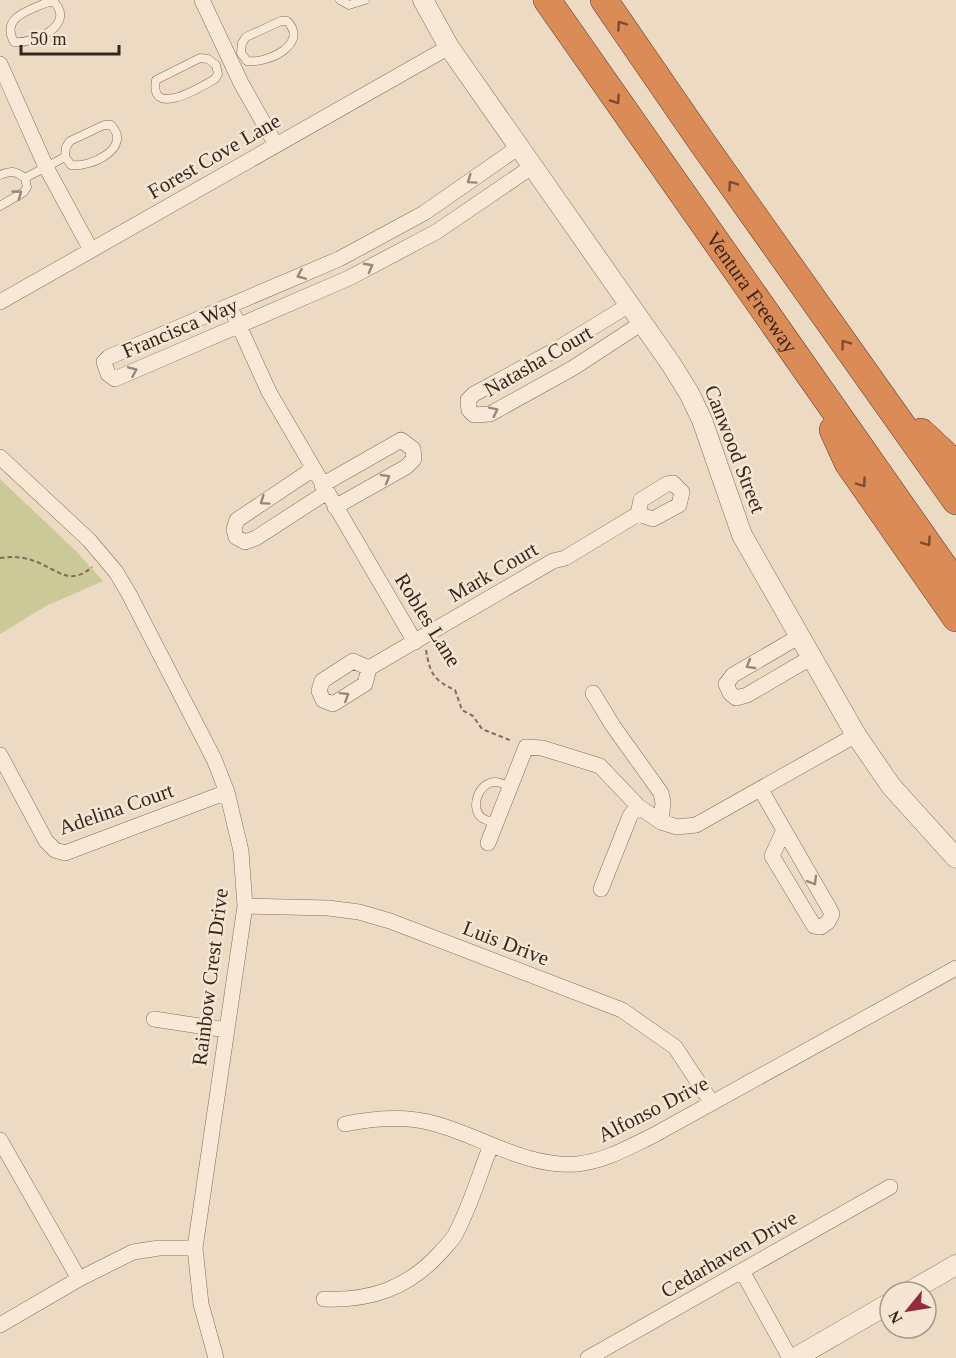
<svg xmlns="http://www.w3.org/2000/svg" width="956" height="1358" font-family="Georgia,serif">
<style>
.green{fill:#cbc997}
.lines{fill:none;stroke-linecap:round;stroke-linejoin:round}
.service-casing{stroke:#876b5a;stroke-width:9}
.minor-casing{stroke:#876b5a;stroke-width:16}
.tertiary-casing{stroke:#876b5a;stroke-width:21}
.motorway-casing{stroke:#553a2f;stroke-width:28}
.path{stroke:#876b5a;stroke-width:2;stroke-dasharray:4.5 3;stroke-linecap:butt}
.service{stroke:#f8e9d7;stroke-width:8}
.minor{stroke:#f8e9d7;stroke-width:15}
.tertiary{stroke:#f8e9d7;stroke-width:20}
.motorway{stroke:#db8b55;stroke-width:27}
.oneway{stroke:#794e34}
.oneway2{stroke:#98887a}
.labels{text-anchor:middle;stroke-width:5;stroke-linejoin:round;paint-order:stroke}
.street-label{font-size:21px;fill:#38261e;stroke:#f5e6d3}
</style>
<rect width="100%" height="100%" fill="#eddac3"/>
<!-- green -->
<path class="green" d="M0 479 77 552 103 581 46 606 0 634Z"/>
<g class="lines">
<defs>
<path id="service" d="M340 0 349 5 365 0
M48 2H54C76 25 34 44 14 42 0 17 30 10 48 2Z
M281 21H287C310 44 267 64 247 61L241 53 242 43 246 37Z
M200 58 208 59 216 65 218 74 215 79C201 87 149 119 156 80Z
M104 125H111C133 148 90 168 71 165L65 157 66 147 70 141Z
M0 175C11 170 15 171 25 178L27 187 24 192 0 206
M25 178 65 157
M495 824C491 822 486 820 482 818 469 808 479 781 496 782 500 782 506 785 510 787"/>
<path id="minor" d="M202 0 241 83 276 145
M0 64 46 167 91 250
M519 147 424 213 339 259 109 357 104 362 108 374 115 379 349 278 436 232 533 166
M0 302 449 47
M629 305 557 349 474 394 468 400 469 410 474 415 490 414 573 368 642 323
M235 317 269 392 415 642
M0 457 89 540 116 572 129 594 214 759 227 792 241 851 245 906 195 1248 201 1304 216 1358
M313 469 237 520 234 529 236 537 245 542 256 538 327 492
M322 485 401 440 413 449 414 459 406 467 335 507
M800 636 733 675 726 684 730 693 736 698 747 695 812 657
M369 668 353 661 322 681 319 691 323 700 333 704 365 684 369 668 553 561 565 558 638 514 641 500 667 484 673 483 682 492 679 505 653 519 638 514
M593 693 613 726 661 793 663 802 661 822
M0 755 46 841 55 850 65 853 227 792
M761 790 829 908 832 914 828 922 821 927 814 926 772 856 784 830
M488 843 526 747 542 748 600 766 638 806 661 822 677 827 696 825 856 735
M601 889 630 816 638 806
M245 906 328 908 359 912 390 921 622 1010 675 1047 712 1103
M154 1019 226 1030
M345 1124C374 1118 406 1115 436 1124 482 1137 528 1168 577 1164 606 1161 629 1147 654 1135L956 968
M0 1140 79 1279
M742 1271 790 1358
M324 1299C371 1301 408 1288 440 1253 446 1246 454 1239 457 1231 471 1204 480 1173 491 1145
M0 1325 79 1279 133 1252 159 1248H195
M588 1358 890 1187"/>
<path id="tertiary" d="M423 0 449 47 671 364 689 393 702 420 742 535 856 735 891 786 956 858
M909 1292 956 1265
M795 1358 890 1303"/>
<g id="motorway">
<path id="s1" d="M547 0 956 584"/>
<path d="M604 0 701 141 956 501"/>
<path d="M833 430 848 463 956 618"/>
<path d="M921 432 949 458 956 467"/>
</g>
</defs>
<!-- service casing -->
<use href="#service" class="service-casing"/>
<!-- minor casing -->
<use href="#minor" class="minor-casing"/>
<!-- tertiary casing -->
<use href="#tertiary" class="tertiary-casing"/>
<!-- motorway casing -->
<use href="#motorway" class="motorway-casing"/>
<!-- path -->
<path class="path" d="M0 558C13 556 25 557 37 562 59 571 70 586 92 567
M426 650C430 673 433 680 455 690L462 710 473 716 482 729 512 741"/>
<!-- service -->
<use href="#service" class="service"/>
<!-- minor -->
<use href="#minor" class="minor"/>
<!-- tertiary -->
<use href="#tertiary" class="tertiary"/>
<!-- motorway -->
<use href="#motorway" class="motorway"/>
</g>
<!-- one-way arrows -->
<defs><path id="oneway-chevron" d="M-2-3.5L2.5 0L-2 3.5" fill="none" stroke-width="1.6" stroke-linecap="round" stroke-linejoin="round" transform="scale(1.5)"/></defs>
<g class="oneway">
<use href="#oneway-chevron" transform="translate(621 25) rotate(-125)"/>
<use href="#oneway-chevron" transform="translate(616 100) rotate(56)"/>
<use href="#oneway-chevron" transform="translate(732 185) rotate(-125)"/>
<use href="#oneway-chevron" transform="translate(845 344) rotate(-125)"/>
<use href="#oneway-chevron" transform="translate(862 483) rotate(55)"/>
<use href="#oneway-chevron" transform="translate(927 542) rotate(55)"/>
</g>
<g class="oneway2">
<use href="#oneway-chevron" transform="translate(471 180) rotate(145)"/>
<use href="#oneway-chevron" transform="translate(18 194) rotate(-36)"/>
<use href="#oneway-chevron" transform="translate(369 267) rotate(-28)"/>
<use href="#oneway-chevron" transform="translate(301 275) rotate(157)"/>
<use href="#oneway-chevron" transform="translate(133 371) rotate(-23)"/>
<use href="#oneway-chevron" transform="translate(494 411) rotate(-26)"/>
<use href="#oneway-chevron" transform="translate(386 478) rotate(-30)"/>
<use href="#oneway-chevron" transform="translate(264 501) rotate(145)"/>
<use href="#oneway-chevron" transform="translate(750 665) rotate(150)"/>
<use href="#oneway-chevron" transform="translate(345 696) rotate(-32)"/>
<use href="#oneway-chevron" transform="translate(813 881) rotate(60)"/>
</g>
<g class="labels">
<!-- street labels -->
<g class="street-label">
<text transform="translate(214 156) rotate(-30)" y="7">Forest Cove Lane</text>
<text dy="7" stroke="none"><textPath href="#s1" startOffset="357">Ventura Freeway</textPath></text>
<text transform="translate(180 328) rotate(-23)" y="7">Francisca Way</text>
<text transform="translate(538 361) rotate(-30)" y="7">Natasha Court</text>
<text transform="translate(735 449) rotate(69)" y="7">Canwood Street</text>
<text transform="translate(493 572) rotate(-30)" y="7">Mark Court</text>
<text transform="translate(428 620) rotate(58)" y="7">Robles Lane</text>
<text transform="translate(116 809) rotate(-19)" y="7">Adelina Court</text>
<text transform="translate(506 943) rotate(21)" y="7">Luis Drive</text>
<text transform="translate(210 977) rotate(-83)" y="7">Rainbow Crest Drive</text>
<text transform="translate(653 1109) rotate(-27)" y="7">Alfonso Drive</text>
<text transform="translate(729 1254) rotate(-30)" y="7">Cedarhaven Drive</text>
</g>
</g>
<!-- north arrow -->
<g transform="translate(908 1310) rotate(240)"><circle r="28" fill="#f5e6d3" stroke="#a9998b" stroke-width="1.5"/>
<path d="M0-4.5L10 22L0 15L-10 22Z" fill="#962b3d"/>
<text y="-9" font-size="16" font-weight="bold" text-anchor="middle" fill="#38261e">N</text>
</g>
<!-- scale -->
<path d="M21 45v9h98v-9" fill="none" stroke="#38261e" stroke-width="3"/>
<text x="30" y="45" font-size="18" fill="#38261e" stroke="#f5e6d3" stroke-width="4.5" paint-order="stroke">50 m</text>
</svg>
